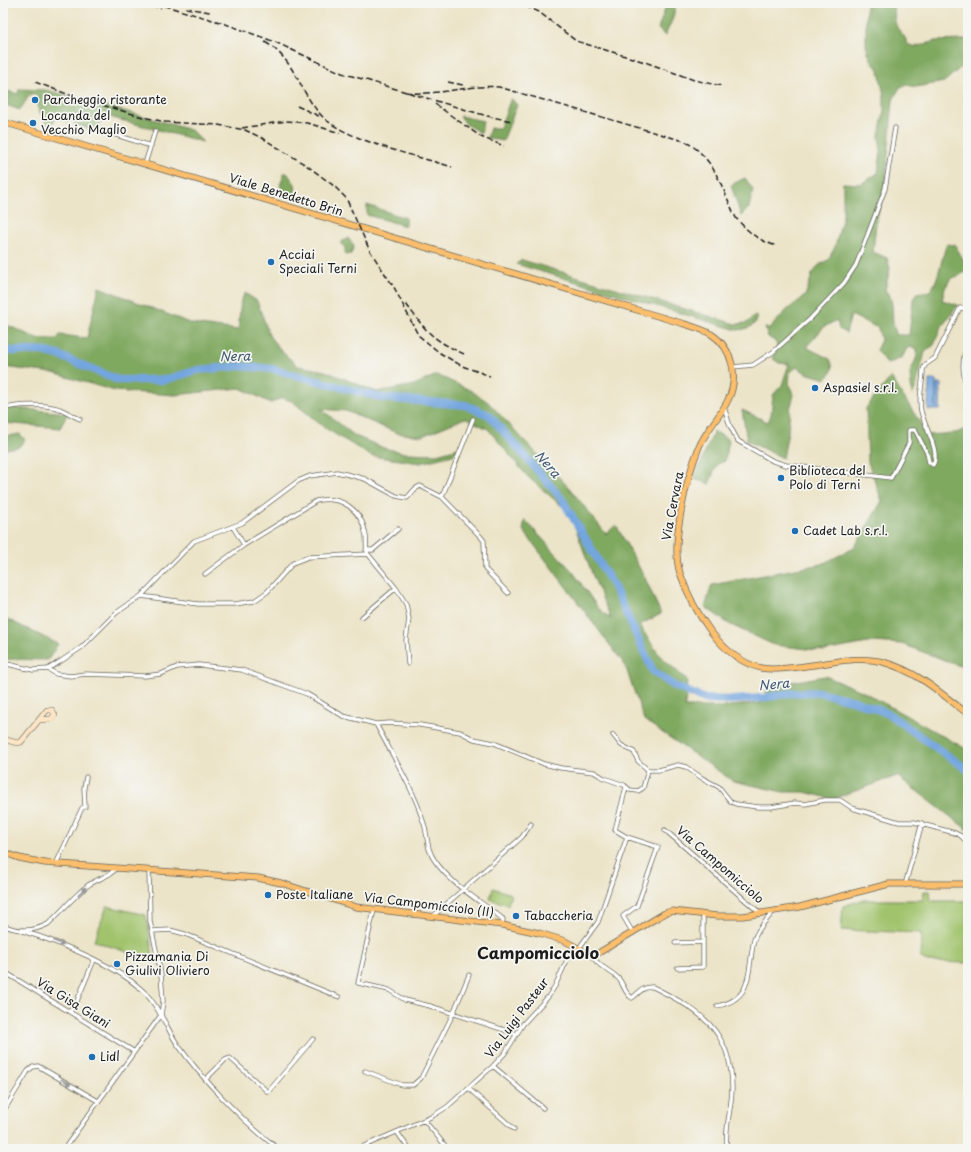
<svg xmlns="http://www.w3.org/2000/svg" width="971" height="1152" font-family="'Playpen Sans',sans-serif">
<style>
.green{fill:#a0c36c;stroke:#5e7044}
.forest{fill:#80a960;stroke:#4e623e}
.water{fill:#73a5df;stroke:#48607e}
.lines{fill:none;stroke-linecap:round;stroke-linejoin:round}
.river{stroke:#73a5df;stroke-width:8}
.minor-casing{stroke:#656258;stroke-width:5}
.secondary-casing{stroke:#656258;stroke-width:6}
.primary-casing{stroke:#656258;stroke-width:7}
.minor{stroke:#fff;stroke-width:3.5}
.secondary{stroke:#fde5c5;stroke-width:5}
.primary{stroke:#fabe6d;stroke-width:5.5}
.rail{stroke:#1c1c1c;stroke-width:1.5;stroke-dasharray:6 3;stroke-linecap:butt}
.oneway{fill:#999}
.poi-dot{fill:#1f6fb2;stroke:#f6f6f2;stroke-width:1.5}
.labels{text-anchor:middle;stroke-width:3.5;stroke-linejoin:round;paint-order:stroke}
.poi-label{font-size:12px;fill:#1c1c1c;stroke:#f6f6f2;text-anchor:start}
.street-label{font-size:12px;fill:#1c1c1c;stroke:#f6f6f2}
.water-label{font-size:13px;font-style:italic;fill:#435a74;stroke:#f6f6f2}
.district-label{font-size:16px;font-weight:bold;fill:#1c1c1c;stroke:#f6f6f2}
</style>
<rect width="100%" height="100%" fill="#f6f6f2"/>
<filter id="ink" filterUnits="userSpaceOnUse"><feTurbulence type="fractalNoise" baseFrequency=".025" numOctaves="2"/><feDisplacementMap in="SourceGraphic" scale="8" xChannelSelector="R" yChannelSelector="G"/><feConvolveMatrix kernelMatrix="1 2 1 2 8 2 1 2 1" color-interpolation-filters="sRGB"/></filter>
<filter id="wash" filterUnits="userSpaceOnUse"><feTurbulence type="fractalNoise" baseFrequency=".012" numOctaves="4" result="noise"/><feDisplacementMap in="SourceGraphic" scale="16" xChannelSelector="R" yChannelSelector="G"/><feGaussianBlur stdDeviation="0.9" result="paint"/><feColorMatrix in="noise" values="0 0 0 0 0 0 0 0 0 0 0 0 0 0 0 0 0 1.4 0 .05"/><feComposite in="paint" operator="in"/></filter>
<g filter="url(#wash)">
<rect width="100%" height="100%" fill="#ece4c8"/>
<!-- green -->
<path class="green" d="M493 888 511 894 508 905 490 899Z
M924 891H930L931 901H968V963L927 962 920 957 921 933 841 930 843 906 862 900H923Z
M107 906 146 915 154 961 94 941Z"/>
<!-- forest -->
<path class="forest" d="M667 3H676L673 18 665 36 658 29Z
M866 3H892C895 10 894 20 896 25 899 33 906 35 907 44L915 47 936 41 964 40 968 38V61L944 82 916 87 907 85 900 87 893 100 886 177 882 200 876 223 873 252 887 258 890 269 885 290C898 304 888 318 897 335H909L913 299 917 293C921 292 926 292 929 291 938 286 942 254 947 244L955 245 964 261H968V273L964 272 959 276 951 278 945 288 942 300 958 305 940 329 934 345 925 352 916 387 912 395 910 374 917 356V349L912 347 907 348 902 358 887 364 876 350 881 340 878 328 851 315 846 333 839 329 837 320 824 327 808 345V348L830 359C834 368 833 372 826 379L806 373 797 367 790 372 789 385 794 395 790 409 788 432 783 458 747 441 742 410 768 422 771 415 773 395 782 385 789 364 779 363 772 358 777 349 776 342 768 337 765 328H770L787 310 805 296 813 272 819 265 828 260 835 247 843 216V183L861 184 878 173 881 151 879 136 884 111V96L879 71 870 58 866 46Z
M19 89 46 90 121 110 191 130 203 142 102 115 98 130 89 129 74 124 77 116 72 114 69 123 55 117V121L48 126 38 109V96L30 94 20 110 3 104V90L18 94Z
M511 98 517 105 503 141 487 138 490 128H500Z
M460 116 483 121 481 133 467 125Z
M284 173H287L295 184 296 197 284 191 280 186Z
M745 178 753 190 749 208 741 216 731 185Z
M367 205 406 218V226L367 215Z
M348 238 354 246 351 254 345 255V248L340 243Z
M522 260 735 324 747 323 755 316 758 318C753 328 747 329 737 330L516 264Z
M99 287 192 324 238 330 241 300 245 293 257 301 270 337 281 351 298 366 325 371 377 392 414 385 437 375 470 390 488 402 571 490 606 534 616 525 645 578 661 614 639 625 660 656 687 680 685 707H721L761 703 769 686 825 676 862 691 968 750V830L897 776 833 799 804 792H783L733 781 644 720 625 665 523 530 525 520 573 572 598 608 611 619 593 576 570 513 528 477 488 429 465 418 422 436 397 433 346 411 321 409 355 436 384 448 405 453 437 454 458 448 453 455 420 463 371 456 325 428 292 401 282 398 271 403 240 388 175 395 115 391 53 373 3 367V330L7 325 38 339H57L60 335 87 338Z
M891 377 928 435 956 433 968 428V669L902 644 873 642 824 651 774 645 729 624 705 607 712 585 822 564 854 548 882 501 868 462 866 408Z
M3 407 68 413 60 428 3 423Z
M714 431 729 440 725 461 717 464 709 484 694 479Z
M20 434 25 440 19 447 6 449 3 447V437Z
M3 617 58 644 48 660 3 659Z"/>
<!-- water -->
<path class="water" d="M929 380H936V408L937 384H941L940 410H928Z"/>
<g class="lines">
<!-- river -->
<path class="river" d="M3 351H42L58 355 118 380H164L198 370 241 366 273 369 382 398 465 405 489 415 562 499 614 587 653 671 674 686 705 699 732 700 762 698 791 693 819 692 855 701 887 713 968 770"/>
</g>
</g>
<g filter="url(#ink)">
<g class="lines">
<defs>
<path id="minor" d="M104 131 151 146
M145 164 155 131
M968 342C961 363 962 371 968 392
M733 367 753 365 773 352 810 319 844 283 856 265 885 189 895 128
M724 407 730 426 738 441 773 461 786 465 891 478 909 443V430H915L927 453 929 462 933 465C941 452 924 426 921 411 918 399 923 383 923 370L925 365 935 358 960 308 968 309
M3 409C17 404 46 404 60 409 67 412 73 416 80 419
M473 419 442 497 481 537 484 541 485 569 508 593
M233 527 244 545 316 501C341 495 362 509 366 536 367 542 365 548 368 554
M366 550H373L398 529
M205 574 244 545
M141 596 198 604H235L254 601 267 592 293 563 308 557 368 554 396 588 406 604 409 619 406 640 408 664
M362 617 396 588
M3 663 33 670 48 669 61 661 82 647 116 613 141 596 194 541 242 523 298 481 310 476 337 472 350 475 365 479 396 496 407 498 415 489 420 486 442 497
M48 669 56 674 71 676 85 674 145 676 161 674 177 667 199 665 242 670 307 694 343 716 376 724 390 723 420 725 460 732 474 739 494 743 544 764 561 768 594 772 604 778 624 785 630 790 638 791 643 788 648 770
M376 724C390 751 407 778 418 806 420 813 423 820 425 827 428 840 427 850 435 861 453 886 479 900 503 919L502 925
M613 735 621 745 634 752 638 761 648 770
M648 770H659L678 765 686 767 702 778 719 787 731 802 736 804 758 807H771L795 803 805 804 825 800H840L852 808 899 822H914L955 833 961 836 968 843
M665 830 760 913
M627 837 658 847 637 906 623 916 633 933
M56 864 82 808 85 807 84 788 86 777
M905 885 922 823
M374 910 358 983 389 990 405 1000 430 1006 517 1034
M433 916 522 837 531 824
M3 925C18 932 33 932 48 924 61 912 73 897 87 886 96 879 109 877 117 868
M22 931C59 942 122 967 148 996 161 1011 167 1029 178 1045 202 1079 245 1124 279 1149
M153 931 170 930 185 934 339 997
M675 943 703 942
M579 948 598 922 627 837 615 830 626 787
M592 954C595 965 610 970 618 978 624 984 624 993 632 998 639 993 643 986 653 987 699 1010 732 1030 732 1088 732 1109 724 1128 727 1149
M677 968 703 967V915
M3 971 133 1051
M717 1006C755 999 747 969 754 940 757 929 766 921 773 912
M70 1012 77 1001 94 960
M493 1066 543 1108
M365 1071 402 1085H413L421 1078 453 1014 469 975
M206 1079 225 1060 230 1058 268 1092 313 1039
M468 1088 514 1129
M3 1112 28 1071 33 1067 38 1066 98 1101
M424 1120 448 1149
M397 1132 409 1149
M64 1149 161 1015 163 1001 161 974 150 921 149 870
M357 1149 431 1117 447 1107 493 1066 505 1053 523 1024 548 997 555 986 574 945"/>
<path id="secondary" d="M3 739 17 743 21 742 47 710H52L55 715 51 719 40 720"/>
<path id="primary" d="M3 122 681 323C691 326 702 329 711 334 733 348 739 378 728 400 720 417 706 430 699 447 687 477 670 543 680 573 693 610 721 659 761 668 777 671 796 667 813 665 836 662 860 656 883 662 919 672 940 693 968 714
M3 852 19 858 45 863 258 878 281 883 356 907 502 925 539 933 565 941 587 953 595 955 665 913 672 911 717 916H743L800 907 889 884H968"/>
</defs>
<!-- minor casing -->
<use href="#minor" class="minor-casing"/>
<!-- secondary casing -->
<use href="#secondary" class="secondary-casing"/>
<!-- primary casing -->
<use href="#primary" class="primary-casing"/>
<!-- minor -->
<use href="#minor" class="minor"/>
<!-- secondary -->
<use href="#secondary" class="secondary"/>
<!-- primary -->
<use href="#primary" class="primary"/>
<!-- rail -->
<path class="rail" d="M143 3 161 8
M155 3 223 23 275 42 342 73 487 116 512 121
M517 3 539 12 576 41 645 62 694 80 722 86
M186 8 210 12
M265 42C296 61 298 89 320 114 342 140 418 156 452 167
M35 82 75 97 143 117 165 122 218 125 245 130 264 139 309 167 334 186 346 198 370 251 395 289 418 335 440 353 462 366 490 376
M448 82 463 85
M406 92C437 97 467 84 499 87L684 141C715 157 722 189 736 218 748 232 759 241 777 246
M435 104 481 137 504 146
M297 106 321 117
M242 128 286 121 307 123 340 133
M406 304C427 332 431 339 464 354"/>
</g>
<!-- one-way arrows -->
<defs><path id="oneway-solid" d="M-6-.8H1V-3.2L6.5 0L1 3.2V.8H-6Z"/></defs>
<g class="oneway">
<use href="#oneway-solid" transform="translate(82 891) rotate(-44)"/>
<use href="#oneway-solid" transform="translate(59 943) rotate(25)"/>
<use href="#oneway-solid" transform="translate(66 1082) rotate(30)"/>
</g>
</g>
<!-- markers -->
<g class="poi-dot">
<circle cx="35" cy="100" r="4"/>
<circle cx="33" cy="123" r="4"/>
<circle cx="271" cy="262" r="4"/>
<circle cx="815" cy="388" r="4"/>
<circle cx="781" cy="478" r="4"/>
<circle cx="795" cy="531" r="4"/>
<circle cx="268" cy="895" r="4"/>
<circle cx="516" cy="916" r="4"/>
<circle cx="117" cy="964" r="4"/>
<circle cx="92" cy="1057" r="4"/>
</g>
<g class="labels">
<!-- poi labels -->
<g class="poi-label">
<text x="43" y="104">Parcheggio ristorante</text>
<text x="41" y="120">Locanda del<tspan x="41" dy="14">Vecchio Maglio</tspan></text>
<text x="279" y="259">Acciai<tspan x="279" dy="14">Speciali Terni</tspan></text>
<text x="823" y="392">Aspasiel s.r.l.</text>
<text x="789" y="475">Biblioteca del<tspan x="789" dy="14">Polo di Terni</tspan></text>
<text x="803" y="535">Cadet Lab s.r.l.</text>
<text x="276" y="899">Poste Italiane</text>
<text x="524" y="920">Tabaccheria</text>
<text x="125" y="961">Pizzamania Di<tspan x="125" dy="14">Giulivi Oliviero</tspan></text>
<text x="100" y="1061">Lidl</text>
</g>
<!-- street labels -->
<g class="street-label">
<text transform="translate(286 195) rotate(17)" y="4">Viale Benedetto Brin</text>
<text transform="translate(673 506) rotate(-79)" y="4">Via Cervara</text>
<text transform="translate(720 865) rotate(41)" y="4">Via Campomicciolo</text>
<text transform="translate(429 905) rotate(7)" y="4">Via Campomicciolo (II)</text>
<text transform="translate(73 1003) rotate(32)" y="4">Via Gisa Giani</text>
<text transform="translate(517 1018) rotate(-53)" y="4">Via Luigi Pasteur</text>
</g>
<!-- water labels -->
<g class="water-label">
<text transform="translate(235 356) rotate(-1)" y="5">Nera</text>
<text transform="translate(548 464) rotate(49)" y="5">Nera</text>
<text transform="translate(774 684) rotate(-5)" y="5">Nera</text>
</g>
<!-- district labels -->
<g class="district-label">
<text x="538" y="959">Campomicciolo</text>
</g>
</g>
<!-- margin -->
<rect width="971" height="1152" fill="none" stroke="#f6f6f2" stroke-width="16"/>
</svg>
